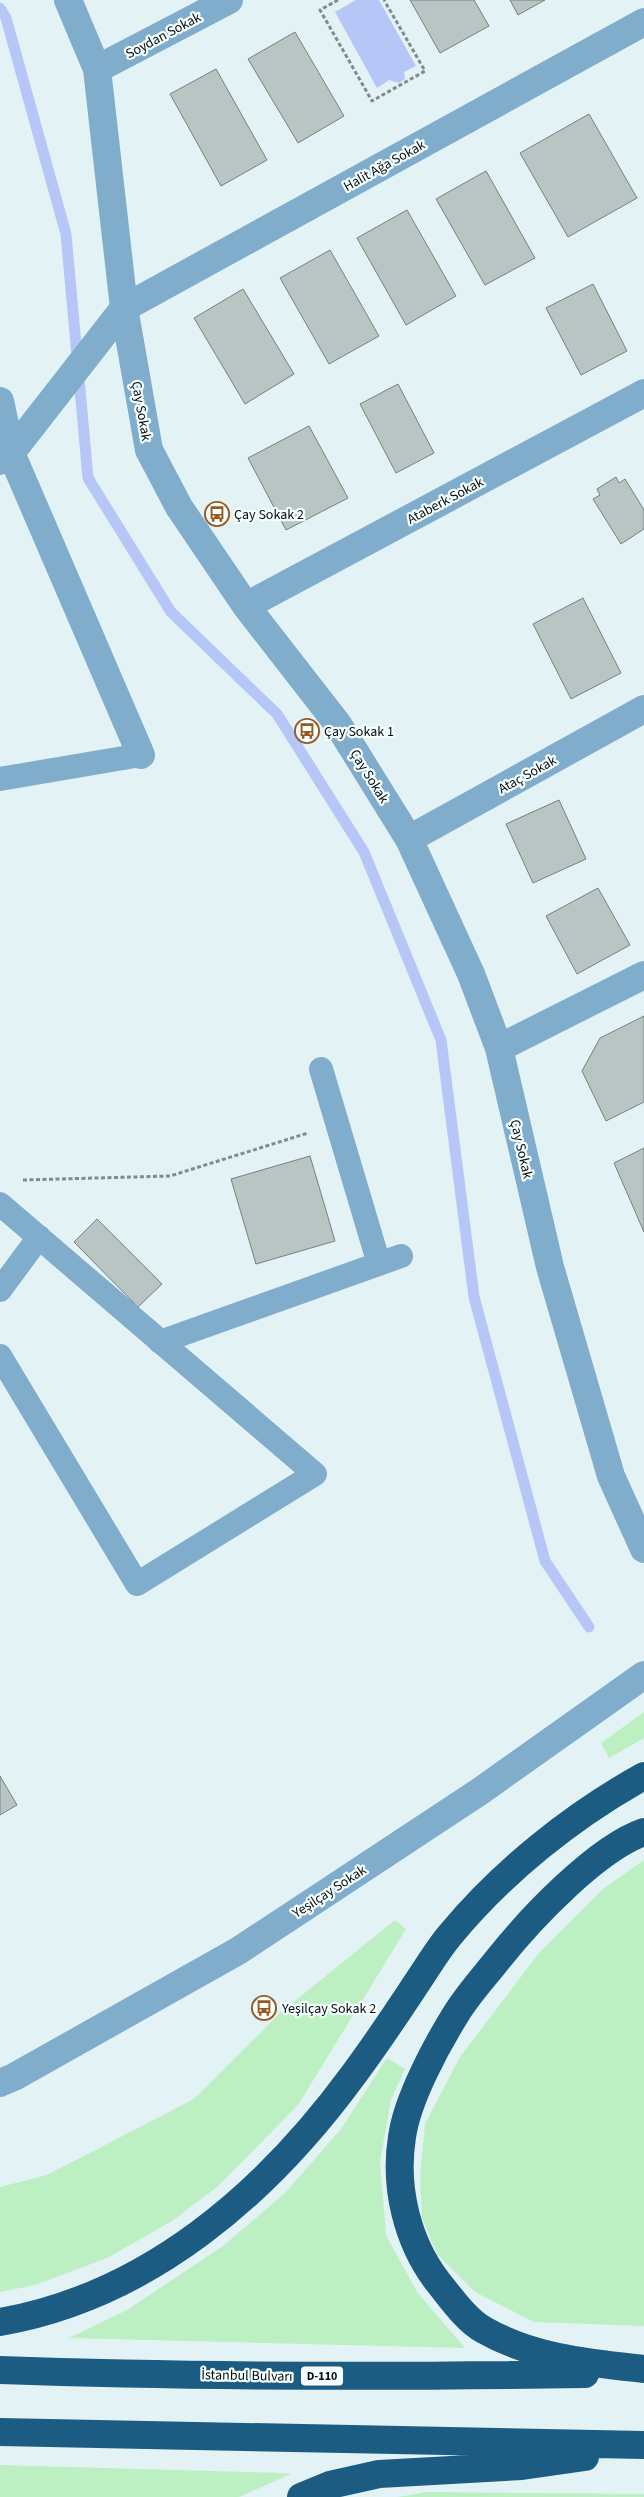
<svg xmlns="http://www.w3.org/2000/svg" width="644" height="2497" font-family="'Source Sans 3',sans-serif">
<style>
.green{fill:#bcf0c2}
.water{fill:#b6c7f7}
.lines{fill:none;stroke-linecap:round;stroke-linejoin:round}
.stream{stroke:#b6c7f7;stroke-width:11}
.building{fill:#b8c5c2;stroke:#75827e}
.path{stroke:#818b8c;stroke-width:3;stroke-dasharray:4 2.5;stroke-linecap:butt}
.lane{stroke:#80adcc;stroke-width:24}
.street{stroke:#80adcc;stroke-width:28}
.highway{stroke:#1c5c82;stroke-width:28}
.labels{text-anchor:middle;stroke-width:4.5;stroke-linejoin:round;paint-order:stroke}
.shield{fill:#f5feff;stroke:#505656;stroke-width:1}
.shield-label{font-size:12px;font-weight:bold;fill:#090e0e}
.street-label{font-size:14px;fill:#090e0e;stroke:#f5feff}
.poi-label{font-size:14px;fill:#090e0e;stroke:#f5feff;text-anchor:start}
</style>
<rect width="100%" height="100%" fill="#e3f2f4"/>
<!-- green -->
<path class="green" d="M644 1712V1738L609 1758 601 1743Z
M644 1860V2326L534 2322 475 2292 437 2254 422 2218 420 2175 425 2124 460 2057 539 1953 604 1888Z
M395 1920 406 1929 298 2105 217 2187 172 2221 107 2258 35 2285 0 2292V2187L47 2175 194 2099 280 2013Z
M387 2058 405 2069 391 2100 380 2162 386 2235 417 2292 465 2348 69 2338 127 2310 223 2246 285 2193 341 2129Z
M0 2465 284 2473 291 2474 239 2497H0Z
M426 2492 644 2494V2497H398Z"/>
<!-- water -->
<path class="water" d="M356 0H379L416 66 404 72 405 79 399 83 389 80 377 88 335 12Z"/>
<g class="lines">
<!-- stream -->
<path class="stream" d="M0 8 6 18 66 234 88 478 171 612 277 714 364 852 441 1040 474 1297 545 1561 589 1627"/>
</g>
<!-- building -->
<path class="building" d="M410 0H474L489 26 440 53Z
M510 0H545L518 15Z
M295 32 344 116 298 143 248 59Z
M216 69 267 160 221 186 170 94Z
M589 114 637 198 568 237 520 153Z
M486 171 535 258 485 285 436 199Z
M407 210 456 296 406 325 357 238Z
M330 250 379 336 329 364 280 278Z
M593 284 627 351 581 375 546 308Z
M243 289 294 374 245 404 194 318Z
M398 384 434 453 396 473 360 404Z
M309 426 348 498 286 530 248 458Z
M616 477 619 483 625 479 644 510V529L621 544 593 499 600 495 597 489Z
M583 598 621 673 571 699 533 624Z
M559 800 586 859 533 883 506 824Z
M598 888 630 945 577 974 546 916Z
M644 1016V1102L606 1121 582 1071 600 1038Z
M644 1148V1232L614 1163Z
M310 1156 335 1241 256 1264 231 1179Z
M97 1219 162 1284 138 1307 74 1242Z
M0 1776 17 1805 0 1815Z"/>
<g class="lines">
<!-- path -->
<path class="path" d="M338 0 320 10 372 101 425 71 384 0
M23 1180 170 1176 308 1133"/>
<!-- lane -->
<path class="lane" d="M0 779 141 755
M321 1069 379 1264
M0 1204 315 1474 137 1584 0 1356
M0 1290 39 1237
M160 1342 401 1256"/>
<!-- street -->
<path class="street" d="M68 0 97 69 124 308 149 450 179 507 246 606 337 723 409 839 471 974 499 1048 550 1267 611 1476 644 1549
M97 69 229 0
M0 401 11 453 141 755
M0 461 11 453 124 308 644 22
M246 606 644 393
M409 839 644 709
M499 1048 644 975
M0 2083 14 2077 238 1951 479 1792 644 1675"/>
<!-- highway -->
<path class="highway" d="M644 1832C597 1848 530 1919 499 1958 485 1976 468 1994 456 2014 436 2046 407 2100 402 2137 394 2187 407 2242 438 2282 451 2298 466 2320 484 2330 533 2358 589 2363 644 2369
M0 2322C149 2296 267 2193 354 2074 377 2043 399 2010 420 1978 430 1963 439 1948 450 1935 503 1871 572 1816 644 1776
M0 2370C195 2377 390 2377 585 2374
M0 2432 644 2445
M301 2497 330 2485 379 2474 522 2466 585 2457"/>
</g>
<!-- icons -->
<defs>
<symbol id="bus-ring" viewBox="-11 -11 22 22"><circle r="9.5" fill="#f5feff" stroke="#985822" stroke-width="1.5"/><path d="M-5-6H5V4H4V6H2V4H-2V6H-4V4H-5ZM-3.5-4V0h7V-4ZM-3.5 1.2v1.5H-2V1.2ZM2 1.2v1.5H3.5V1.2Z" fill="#985822"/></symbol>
</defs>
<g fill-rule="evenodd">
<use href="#bus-ring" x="203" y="500" width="28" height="28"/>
<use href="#bus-ring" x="293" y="717" width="28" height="28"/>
<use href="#bus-ring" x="250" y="1994" width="28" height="28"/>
</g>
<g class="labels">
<!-- shield labels -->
<rect class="shield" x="301" y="2366.5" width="42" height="19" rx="4"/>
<g class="shield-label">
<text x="322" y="2380">D-110</text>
</g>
<!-- street labels -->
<g class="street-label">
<text transform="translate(163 35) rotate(-28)" y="5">Soydan Sokak</text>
<text transform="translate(384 165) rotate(-29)" y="5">Halit Ağa Sokak</text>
<text transform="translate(142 411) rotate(80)" y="5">Çay Sokak</text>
<text transform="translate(445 500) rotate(-28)" y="5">Ataberk Sokak</text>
<text transform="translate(527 774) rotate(-29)" y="5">Ataç Sokak</text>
<text transform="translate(370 776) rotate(58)" y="5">Çay Sokak</text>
<text transform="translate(522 1149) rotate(77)" y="5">Çay Sokak</text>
<text transform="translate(329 1891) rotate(-33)" y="5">Yeşilçay Sokak</text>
<text transform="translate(247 2375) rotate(1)" y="5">İstanbul Bulvarı</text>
</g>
<!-- poi labels -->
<g class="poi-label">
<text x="234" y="519">Çay Sokak 2</text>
<text x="324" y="736">Çay Sokak 1</text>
<text x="282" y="2013">Yeşilçay Sokak 2</text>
</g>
</g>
</svg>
